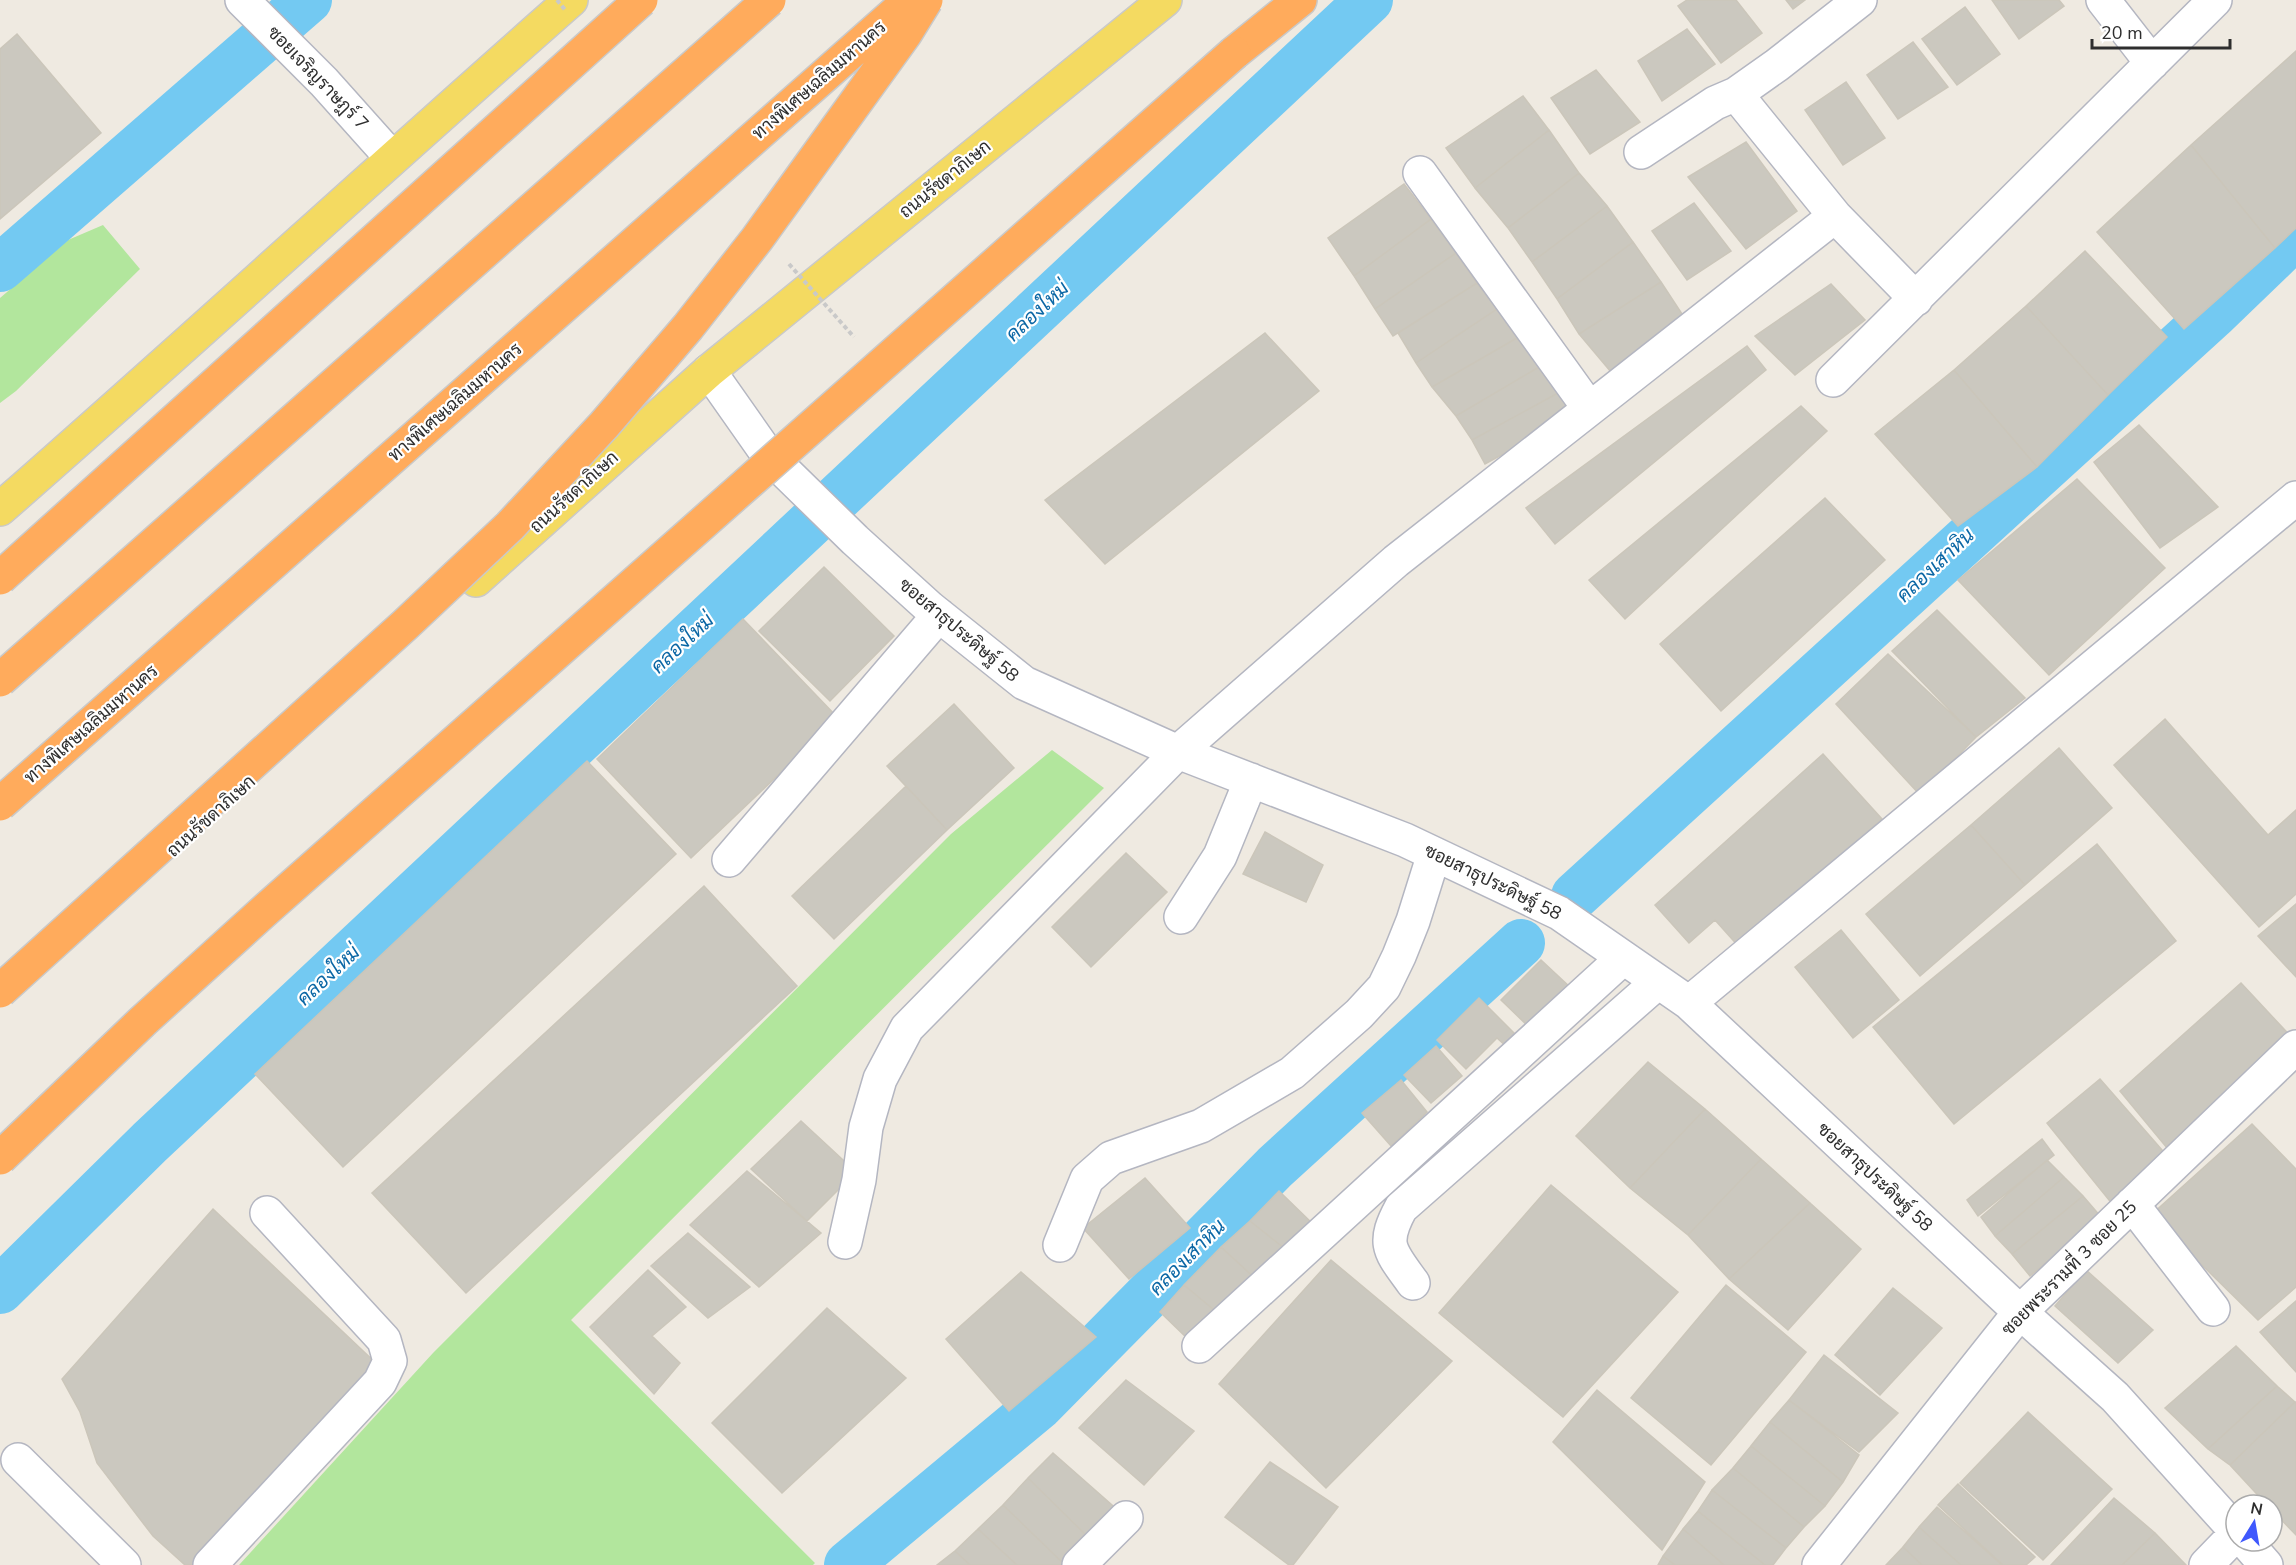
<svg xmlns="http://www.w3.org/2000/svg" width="2296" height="1565" font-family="'Nunito Sans',Sarabun,sans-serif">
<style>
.green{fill:#b2e69d}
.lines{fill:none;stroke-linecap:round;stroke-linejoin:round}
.canal{stroke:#73c9f2;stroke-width:48}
.building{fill:#cbc8bf;stroke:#cbc6ba;stroke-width:1.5}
.minor-casing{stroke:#b4b6c1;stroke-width:36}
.major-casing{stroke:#c9c9c9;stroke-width:36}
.highway-casing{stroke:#c9c9c9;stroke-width:36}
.minor{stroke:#fff;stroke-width:33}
.major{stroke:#f4da61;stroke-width:33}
.highway{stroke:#ffab5c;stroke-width:33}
.highway-bridge-casing{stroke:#c9c9c9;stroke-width:36;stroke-linecap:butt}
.path-bridge{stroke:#c9c9c9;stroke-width:4;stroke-dasharray:4.5 3;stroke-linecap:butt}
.highway-bridge{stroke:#ffab5c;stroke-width:33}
.labels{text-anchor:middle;stroke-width:4.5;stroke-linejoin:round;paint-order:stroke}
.street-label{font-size:18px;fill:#2e2e2e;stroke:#fff}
.water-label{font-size:20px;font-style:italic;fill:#0b67a5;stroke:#fff}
</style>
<rect width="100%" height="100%" fill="#efeae1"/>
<!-- green -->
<path class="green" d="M103 225 140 269 16 391 0 403V298L68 240Z
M1052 750 1104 788 571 1320 815 1563 813 1565H239L433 1353 951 834Z"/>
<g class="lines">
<!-- canal -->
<path class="canal" d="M0 268 308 0
M1575 896 2215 313 2296 235
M0 1290 150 1142 1369 0
M848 1565 1040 1405 1275 1167 1521 943"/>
</g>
<!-- building -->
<path class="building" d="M1687 0H1736L1762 33 1721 63 1678 6Z
M1786 0H1805L1793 9Z
M1992 0H2059L2064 6 2019 39Z
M1965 7 2000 54 1957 85 1922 39Z
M1687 29 1715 64 1662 101 1638 61Z
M17 34 101 133 0 219V49Z
M1913 42 1948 87 1898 119 1867 75Z
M2296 51V228L2275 248 2191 145Z
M1596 70 1640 122 1590 154 1551 98Z
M1846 82 1885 138 1843 165 1805 110Z
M1523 96 1549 130 1475 188 1446 148Z
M1549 130 1579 173 1508 228 1475 188Z
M1746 142 1797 211 1746 249 1688 177Z
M2191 145 2275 248 2184 329 2097 232Z
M1579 173 1607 206 1532 262 1508 228Z
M1404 184 1431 219 1354 276 1328 238Z
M1694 203 1731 251 1687 280 1652 231Z
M1607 206 1633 242 1557 299 1532 262Z
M1431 219 1456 253 1375 309 1354 276Z
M1633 242 1661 282 1579 334 1557 299Z
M2085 251 2167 337 2108 395 2026 306Z
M1456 253 1477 283 1393 336 1375 309Z
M1661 282 1686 320 1611 372 1579 334Z
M1477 283 1497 309 1416 363 1398 333Z
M1831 284 1865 320 1795 375 1755 336Z
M2026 306 2108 395 2037 467 1954 370Z
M1497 309 1517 338 1432 387 1416 363Z
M1265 333 1319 391 1105 564 1045 500Z
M1517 338 1539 367 1456 416 1432 387Z
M1747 346 1766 370 1555 544 1526 508Z
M1539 367 1558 393 1472 440 1456 416Z
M1954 370 2037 467 1958 526 1875 434Z
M1558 393 1573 416 1485 464 1472 440Z
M1801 406 1827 431 1625 619 1589 580Z
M2139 425 2218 507 2160 548 2094 462Z
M2077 479 2165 568 2049 675 1958 580Z
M1825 498 1885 560 1721 711 1660 644Z
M824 567 894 636 830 701 759 631Z
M1937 610 2025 698 1976 737 1892 651Z
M743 619 838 718 691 858 597 759Z
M1888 654 1976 737 1920 795 1836 704Z
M954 704 1014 768 947 830 887 766Z
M2165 719 2268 835 2296 810V894L2259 927 2114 765Z
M2059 748 2112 808 2025 885 1971 825Z
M1823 754 1882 819 1740 948 1715 920 1689 943 1655 905Z
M587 761 676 854 343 1167 255 1074Z
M906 786 947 830 834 939 792 896Z
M1971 825 2025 885 1920 976 1866 914Z
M1265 832 1323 865 1306 902 1243 874Z
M2097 844 2176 941 1954 1124 1873 1027Z
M1126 853 1167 892 1091 967 1052 927Z
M704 886 797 986 466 1293 372 1193Z
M2296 904V977L2258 936Z
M1841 930 1899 1000 1853 1038 1795 967Z
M1541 960 1571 988 1531 1029 1501 1000Z
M2241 983 2296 1042 2172 1154 2120 1091Z
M1479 998 1518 1037 1508 1048 1497 1038 1466 1069 1437 1040Z
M1436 1046 1462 1076 1431 1103 1404 1075Z
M1648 1062 1705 1109 1630 1188 1576 1136Z
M2100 1079 2169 1158 2117 1210 2047 1123Z
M1401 1080 1427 1112 1391 1146 1362 1113Z
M1705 1109 1761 1159 1688 1235 1630 1188Z
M801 1121 856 1172 807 1221 751 1169Z
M2252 1124 2296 1169V1287L2258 1320 2151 1215Z
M2042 1139 2054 1155 1978 1216 1967 1200Z
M1761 1159 1810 1203 1729 1279 1688 1235Z
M2047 1160 2064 1177 1995 1236 1981 1217Z
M747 1171 821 1233 759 1287 690 1225Z
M2064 1177 2083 1196 2012 1254 1995 1236Z
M1145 1178 1190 1228 1129 1279 1083 1228Z
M1551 1185 1678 1292 1563 1417 1439 1313Z
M1279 1191 1317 1228 1289 1252 1250 1221Z
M2083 1196 2101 1217 2030 1276 2012 1254Z
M1810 1203 1861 1249 1788 1330 1729 1279Z
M213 1209 379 1366 198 1565H185L153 1536 97 1463 80 1412 62 1379Z
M1250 1221 1289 1252 1259 1282 1221 1247Z
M688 1233 750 1287 708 1318 651 1266Z
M1221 1247 1259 1282 1219 1314 1184 1285Z
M1331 1260 1452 1361 1326 1488 1219 1384Z
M648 1270 686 1307 652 1336 680 1363 654 1394 590 1327Z
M2086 1270 2153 1330 2118 1363 2055 1306Z
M1021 1272 1096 1337 1009 1411 946 1339Z
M1184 1285 1219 1314 1191 1342 1160 1312Z
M1726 1285 1806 1352 1711 1465 1631 1398Z
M1893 1288 1942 1328 1880 1395 1835 1355Z
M2296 1301V1372L2260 1332Z
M827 1308 906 1378 782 1493 712 1423Z
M2236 1346 2277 1386 2208 1449 2165 1408Z
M1824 1355 1898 1413 1859 1452 1789 1400Z
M1126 1380 1194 1431 1144 1485 1079 1428Z
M2277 1386 2295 1402 2230 1465 2208 1449Z
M1597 1390 1705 1482 1662 1550 1553 1442Z
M1789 1400 1859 1455 1843 1482 1770 1422Z
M2295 1402H2296V1535L2272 1510V1505H2267L2230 1465Z
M2028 1412 2112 1489 2043 1560 1960 1483Z
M1770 1422 1843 1482 1825 1506 1751 1446Z
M1751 1446 1825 1506 1804 1527 1733 1468Z
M1053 1453 1120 1512 1092 1541 1028 1478Z
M1270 1462 1338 1507 1293 1565H1289L1225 1517Z
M1733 1468 1804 1527 1786 1548 1712 1490Z
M1028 1478 1092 1541 1065 1565 1003 1505Z
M1958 1484 2035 1557 2026 1565H2003L1938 1505Z
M1712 1490 1786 1548 1773 1565H1765L1698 1511Z
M2114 1498 2155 1533 2122 1565H2051Z
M1003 1505 1065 1565H1017L978 1529Z
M1937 1507 2002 1565H1961L1919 1527Z
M1698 1511 1765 1565H1724L1683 1529Z
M1919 1527 1961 1565H1922L1903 1547Z
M978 1529 1017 1565H970L955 1551Z
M1683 1529 1724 1565H1675L1663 1556Z
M2155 1533 2186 1565H2122Z
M1903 1547 1922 1565H1886Z
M955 1551 970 1565H937Z
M1663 1556 1675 1565H1658Z"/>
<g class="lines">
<defs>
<path id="minor" d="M242 0 324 82 392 158
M2103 0 2152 63
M1641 152 1715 103 1736 94
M1420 173 1589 408
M1835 216 1916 299
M709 371 768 455 855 540 930 608 1024 683 1178 752 1405 840 1559 913 1689 1003 2020 1312 2115 1397 2236 1531
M1833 380 2215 0
M729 860 939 615
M1181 917 1220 856 1251 780
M1689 1003 2296 498
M2132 1204 2213 1309
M845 1242 859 1180 866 1127 880 1079 907 1028 1178 752 1396 561 1835 216 1736 94 1777 65 1860 0
M1060 1245 1087 1179 1111 1158 1201 1126 1292 1073 1359 1014 1384 987 1399 956 1413 921 1434 854
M1413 1283C1390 1251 1381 1245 1401 1208L1658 982
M1199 1346 1623 958
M18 1460 124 1565
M2245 1541 2266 1565
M210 1565 380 1382 390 1361 384 1340 267 1213
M1079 1565 1126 1518
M1819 1565 2020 1312 2296 1047
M2206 1565 2236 1534"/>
<path id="major" d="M0 509C192 341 380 168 571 0
M476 580 709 371 1165 0"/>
<path id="highway" d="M1234 53 1300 0"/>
</defs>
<!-- minor casing -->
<use href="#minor" class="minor-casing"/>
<!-- major casing -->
<use href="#major" class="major-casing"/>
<!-- highway casing -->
<use href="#highway" class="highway-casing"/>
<!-- minor -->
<use href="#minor" class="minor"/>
<!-- major -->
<use href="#major" class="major"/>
<!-- highway -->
<use href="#highway" class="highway"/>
<defs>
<path id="highway-bridge" d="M0 578 641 0
M0 680 769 0
M0 804 910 0
M0 991 406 624 510 526 604 425 688 327 757 239 905 34 926 0
M0 1158 143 1021 262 913 1234 53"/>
</defs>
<!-- highway-bridge casing -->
<use href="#highway-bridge" class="highway-bridge-casing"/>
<!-- path-bridge -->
<path class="path-bridge" d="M557 0 566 11
M789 264 854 337"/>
<!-- highway-bridge -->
<use href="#highway-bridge" class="highway-bridge"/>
</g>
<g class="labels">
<!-- street labels -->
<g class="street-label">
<text transform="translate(318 78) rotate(46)" y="6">ซอยเจริญราษฎร์ 7</text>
<text transform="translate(819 80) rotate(-41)" y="6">ทางพิเศษเฉลิมมหานคร</text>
<text transform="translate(945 179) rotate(-39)" y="6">ถนนรัชดาภิเษก</text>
<text transform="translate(455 402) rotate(-41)" y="6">ทางพิเศษเฉลิมมหานคร</text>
<text transform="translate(574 492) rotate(-42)" y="6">ถนนรัชดาภิเษก</text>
<text transform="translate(959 630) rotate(40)" y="6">ซอยสาธุประดิษฐ์ 58</text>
<text transform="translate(91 724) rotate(-41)" y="6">ทางพิเศษเฉลิมมหานคร</text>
<text transform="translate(211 816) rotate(-42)" y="6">ถนนรัชดาภิเษก</text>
<text transform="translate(1493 882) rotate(26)" y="6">ซอยสาธุประดิษฐ์ 58</text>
<text transform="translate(1875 1177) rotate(43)" y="6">ซอยสาธุประดิษฐ์ 58</text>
<text transform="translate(2069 1268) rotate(-45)" y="6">ซอยพระรามที่ 3 ซอย 25</text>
</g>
<!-- water labels -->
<g class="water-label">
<text transform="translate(1037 311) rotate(-43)" y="7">คลองใหม่</text>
<text transform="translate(1935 565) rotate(-43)" y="7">คลองเสาหิน</text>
<text transform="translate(682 643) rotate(-43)" y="7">คลองใหม่</text>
<text transform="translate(328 975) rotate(-43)" y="7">คลองใหม่</text>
<text transform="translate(1187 1257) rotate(-45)" y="7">คลองเสาหิน</text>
</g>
</g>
<!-- north arrow -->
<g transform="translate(2254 1523) rotate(11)"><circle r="28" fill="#ffffff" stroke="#ababab" stroke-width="1.5"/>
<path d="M0-4.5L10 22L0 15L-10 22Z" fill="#3f58fd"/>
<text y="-9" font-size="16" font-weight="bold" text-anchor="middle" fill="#2e2e2e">N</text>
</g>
<!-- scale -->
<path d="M2092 39v9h138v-9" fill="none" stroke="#2e2e2e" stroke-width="3"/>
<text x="2101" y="39" font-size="18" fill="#2e2e2e" stroke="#ffffff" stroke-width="4.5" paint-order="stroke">20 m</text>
</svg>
